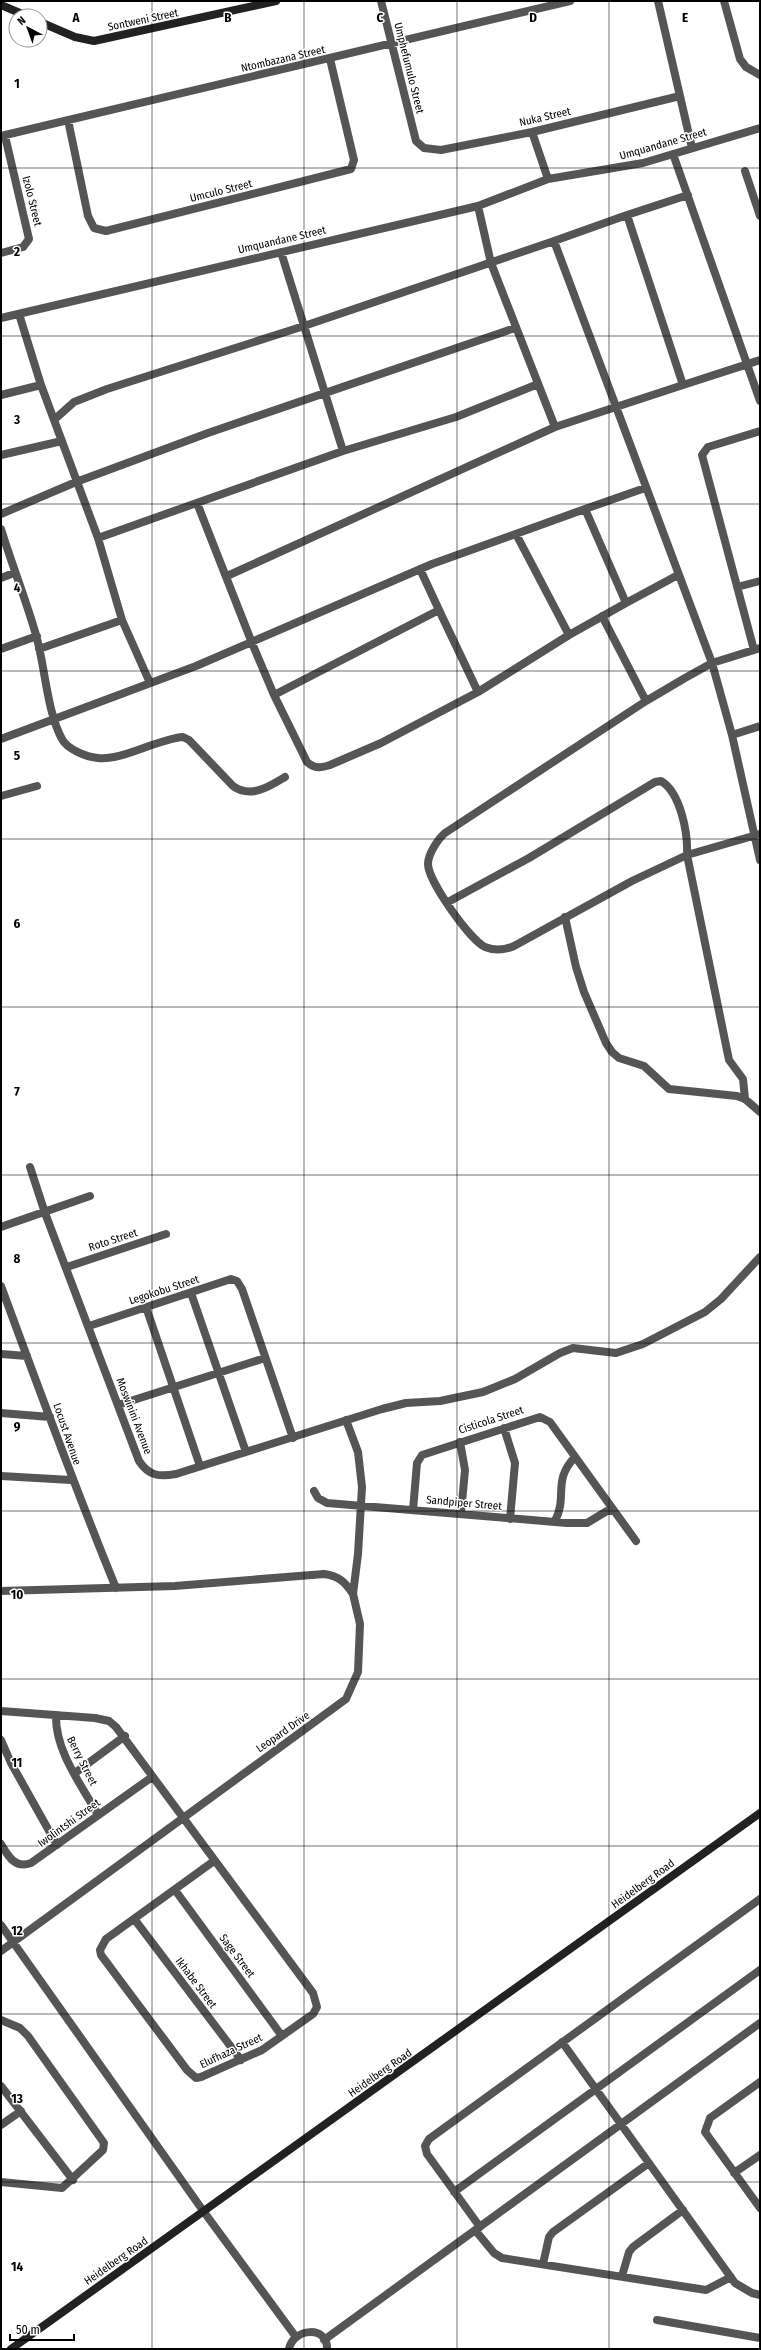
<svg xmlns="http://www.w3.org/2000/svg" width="761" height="2350" font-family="'Fira Sans Condensed',sans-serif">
<rect width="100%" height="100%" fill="#fff"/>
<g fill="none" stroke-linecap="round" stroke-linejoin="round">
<!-- street -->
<path stroke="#555" stroke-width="8" d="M381,1L416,141L424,148L441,150L532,132L680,96
M658,1L692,148
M724,1L740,59L746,67L760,75
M68,120L88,216L94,228L106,231L351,169L354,160L330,59
M1,136L570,1
M673,154L760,401
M745,171L760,216
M548,179L643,163L760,128
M688,195L627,215L683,385L760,360
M478,206L491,263L555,427
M554,241L627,215
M1,253L23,247L29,239L5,136
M19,314L41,385L98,538L122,620L150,683
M1,318L478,206L548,179L532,132
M1,395L41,385
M55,419L74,402L107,389L304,326L554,241L712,663L732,735L760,860
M343,451L456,417L538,384
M1,455L62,441
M645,488L585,509L626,603L678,575
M197,503L252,643L274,695L307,762C315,769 321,768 330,765L381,743L478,692
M1,514L76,482L208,433L515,328
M1,529C12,565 26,600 36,635C45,666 47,712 62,739C67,749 86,757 98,758C122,761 157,739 183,737L189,740L233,786C251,799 270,786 285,777
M516,534L569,635
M98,538L343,451L281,252
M420,569L439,610
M227,576L555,427L683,385
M1,578L14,573
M737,587L760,581
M602,616L646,701
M1,649L37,636
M39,649L122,620
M754,650L702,455L708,447L760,431
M274,695L439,610L478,692L569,635L626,603
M732,735L760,726
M1,739L196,666L432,564L585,509
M1,796L37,786
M448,902L529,858L655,782L661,781C681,793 688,834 687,855L760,834
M565,917L576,967L584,992L606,1043L612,1052L619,1058L644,1066L669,1089L737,1096L745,1099L760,1112
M745,1099L743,1079L729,1060L687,855L632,881L514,946C505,950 495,951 485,947C470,940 428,881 428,864C428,854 438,839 445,833L646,701L685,678L712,663L760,648
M30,1167L45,1213L139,1461C149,1476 159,1477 176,1474L382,1409L406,1403L440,1401L483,1392L515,1379L560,1353L573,1348L616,1353L643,1344L705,1312L721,1299L760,1257
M1,1227L90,1196
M67,1267L166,1234
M1,1286C38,1387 75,1488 116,1588
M191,1293L246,1452
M146,1307L200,1466
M89,1326L231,1279L237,1281L242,1289L293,1438
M1,1354L27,1356
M118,1405L265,1358
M1,1413L50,1417
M504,1428L515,1463L510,1519
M460,1442L465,1470L461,1513
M1,1476L71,1480
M314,1491L318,1498L327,1503L567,1523H587L607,1511H613
M413,1510L417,1463L422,1455L540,1417L550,1422L636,1541
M555,1521C568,1496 552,1481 575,1457
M1,1591L175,1586L324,1574C339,1576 345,1582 353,1594
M1,1711L95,1718L109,1721L116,1727L313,1993L317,2007L313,2014L262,2050L201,2077L196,2078L187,2070L101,1955L100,1950L106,1939L214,1861
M56,1715C55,1751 81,1784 98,1815
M1,1740L11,1763L57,1845
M75,1773L125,1736
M1,1844C8,1856 15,1869 31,1863L152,1777
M175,1890L282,2036
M135,1920L241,2060
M1,1925L204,2212L296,2337
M1,1951L346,1699L358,1672L360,1624L353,1594L358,1554L362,1487L358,1452L346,1420
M1,2020L20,2028L28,2036L104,2143L103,2150L62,2188L1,2182
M562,2042L735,2283L752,2293L760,2295
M760,2082L710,2118L705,2132L760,2208
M1,2086L73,2180
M1,2125L21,2111
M734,2173L760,2155
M454,2192L760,1970
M480,2227L427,2154L425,2146L429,2139L760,1899
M475,2230L494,2253L502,2258L706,2290L731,2277
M543,2264L549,2237L553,2232L649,2163
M622,2276L629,2252L633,2247L683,2210
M657,2320L760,2338
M324,2340L760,2023
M289,2349C293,2328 328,2325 327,2349"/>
<!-- secondary -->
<path stroke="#222" stroke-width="8" d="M1,5L27,16
M40,22L75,37L94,41L276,1
M11,2349L760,1813"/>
</g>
<!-- grid -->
<path fill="none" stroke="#000" stroke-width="1" stroke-opacity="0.55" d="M152,1V2349M304,1V2349M457,1V2349M609,1V2349M1,168H760M1,336H760M1,504H760M1,671H760M1,839H760M1,1007H760M1,1175H760M1,1343H760M1,1511H760M1,1679H760M1,1846H760M1,2014H760M1,2182H760"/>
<g text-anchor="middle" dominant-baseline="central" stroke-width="3" stroke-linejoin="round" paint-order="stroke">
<!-- street labels -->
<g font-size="11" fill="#000" stroke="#fff">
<text transform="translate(143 20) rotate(-12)">Sontweni Street</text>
<text transform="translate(283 59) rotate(-13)">Ntombazana Street</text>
<text transform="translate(409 68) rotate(76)">Umphefumulo Street</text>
<text transform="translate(545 117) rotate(-13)">Nuka Street</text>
<text transform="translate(663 144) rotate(-16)">Umquandane Street</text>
<text transform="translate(221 191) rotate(-14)">Umculo Street</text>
<text transform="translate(32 201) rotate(76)">Izolo Street</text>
<text transform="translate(282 240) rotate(-13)">Umquandane Street</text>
<text transform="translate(113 1240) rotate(-18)">Roto Street</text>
<text transform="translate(164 1290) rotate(-18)">Legokobu Street</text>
<text transform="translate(134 1416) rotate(69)">Moswinini Avenue</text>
<text transform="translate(491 1420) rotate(-18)">Cisticola Street</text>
<text transform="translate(67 1434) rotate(71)">Locust Avenue</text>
<text transform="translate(464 1503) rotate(5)">Sandpiper Street</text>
<text transform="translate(283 1732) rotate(-35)">Leopard Drive</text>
<text transform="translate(82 1761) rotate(63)">Berry Street</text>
<text transform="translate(69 1823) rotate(-36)">Iwolintshi Street</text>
<text transform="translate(643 1884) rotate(-36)">Heidelberg Road</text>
<text transform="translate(237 1956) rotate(53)">Sage Street</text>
<text transform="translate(196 1983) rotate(53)">Ikhabe Street</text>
<text transform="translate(231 2051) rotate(-25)">Elufhaza Street</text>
<text transform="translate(380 2073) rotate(-35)">Heidelberg Road</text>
<text transform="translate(116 2261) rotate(-35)">Heidelberg Road</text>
</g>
</g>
<g font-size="13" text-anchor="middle" font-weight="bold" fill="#000" stroke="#fff" stroke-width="3" stroke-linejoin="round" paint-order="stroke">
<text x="76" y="22">A</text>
<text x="228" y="22">B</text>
<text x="380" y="22">C</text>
<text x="533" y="22">D</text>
<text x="685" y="22">E</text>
<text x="17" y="88">1</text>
<text x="17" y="256">2</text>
<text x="17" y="424">3</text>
<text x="17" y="592">4</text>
<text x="17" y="760">5</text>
<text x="17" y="928">6</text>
<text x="17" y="1096">7</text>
<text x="17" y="1263">8</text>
<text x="17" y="1431">9</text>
<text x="17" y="1599">10</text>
<text x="17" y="1767">11</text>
<text x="17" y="1935">12</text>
<text x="17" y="2103">13</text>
<text x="17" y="2271">14</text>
</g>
<!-- border -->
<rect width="761" height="2350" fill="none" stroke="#000000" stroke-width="4"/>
<!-- north arrow -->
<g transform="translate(28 28) rotate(319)"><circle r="19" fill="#ffffff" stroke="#999999"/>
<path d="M0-3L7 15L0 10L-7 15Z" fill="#000000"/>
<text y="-6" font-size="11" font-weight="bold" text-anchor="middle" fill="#000000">N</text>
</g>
<!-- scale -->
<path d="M10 2334v6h64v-6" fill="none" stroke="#000000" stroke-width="2"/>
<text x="16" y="2334" font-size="12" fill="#000000" stroke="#ffffff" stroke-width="3" paint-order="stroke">50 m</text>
</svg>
